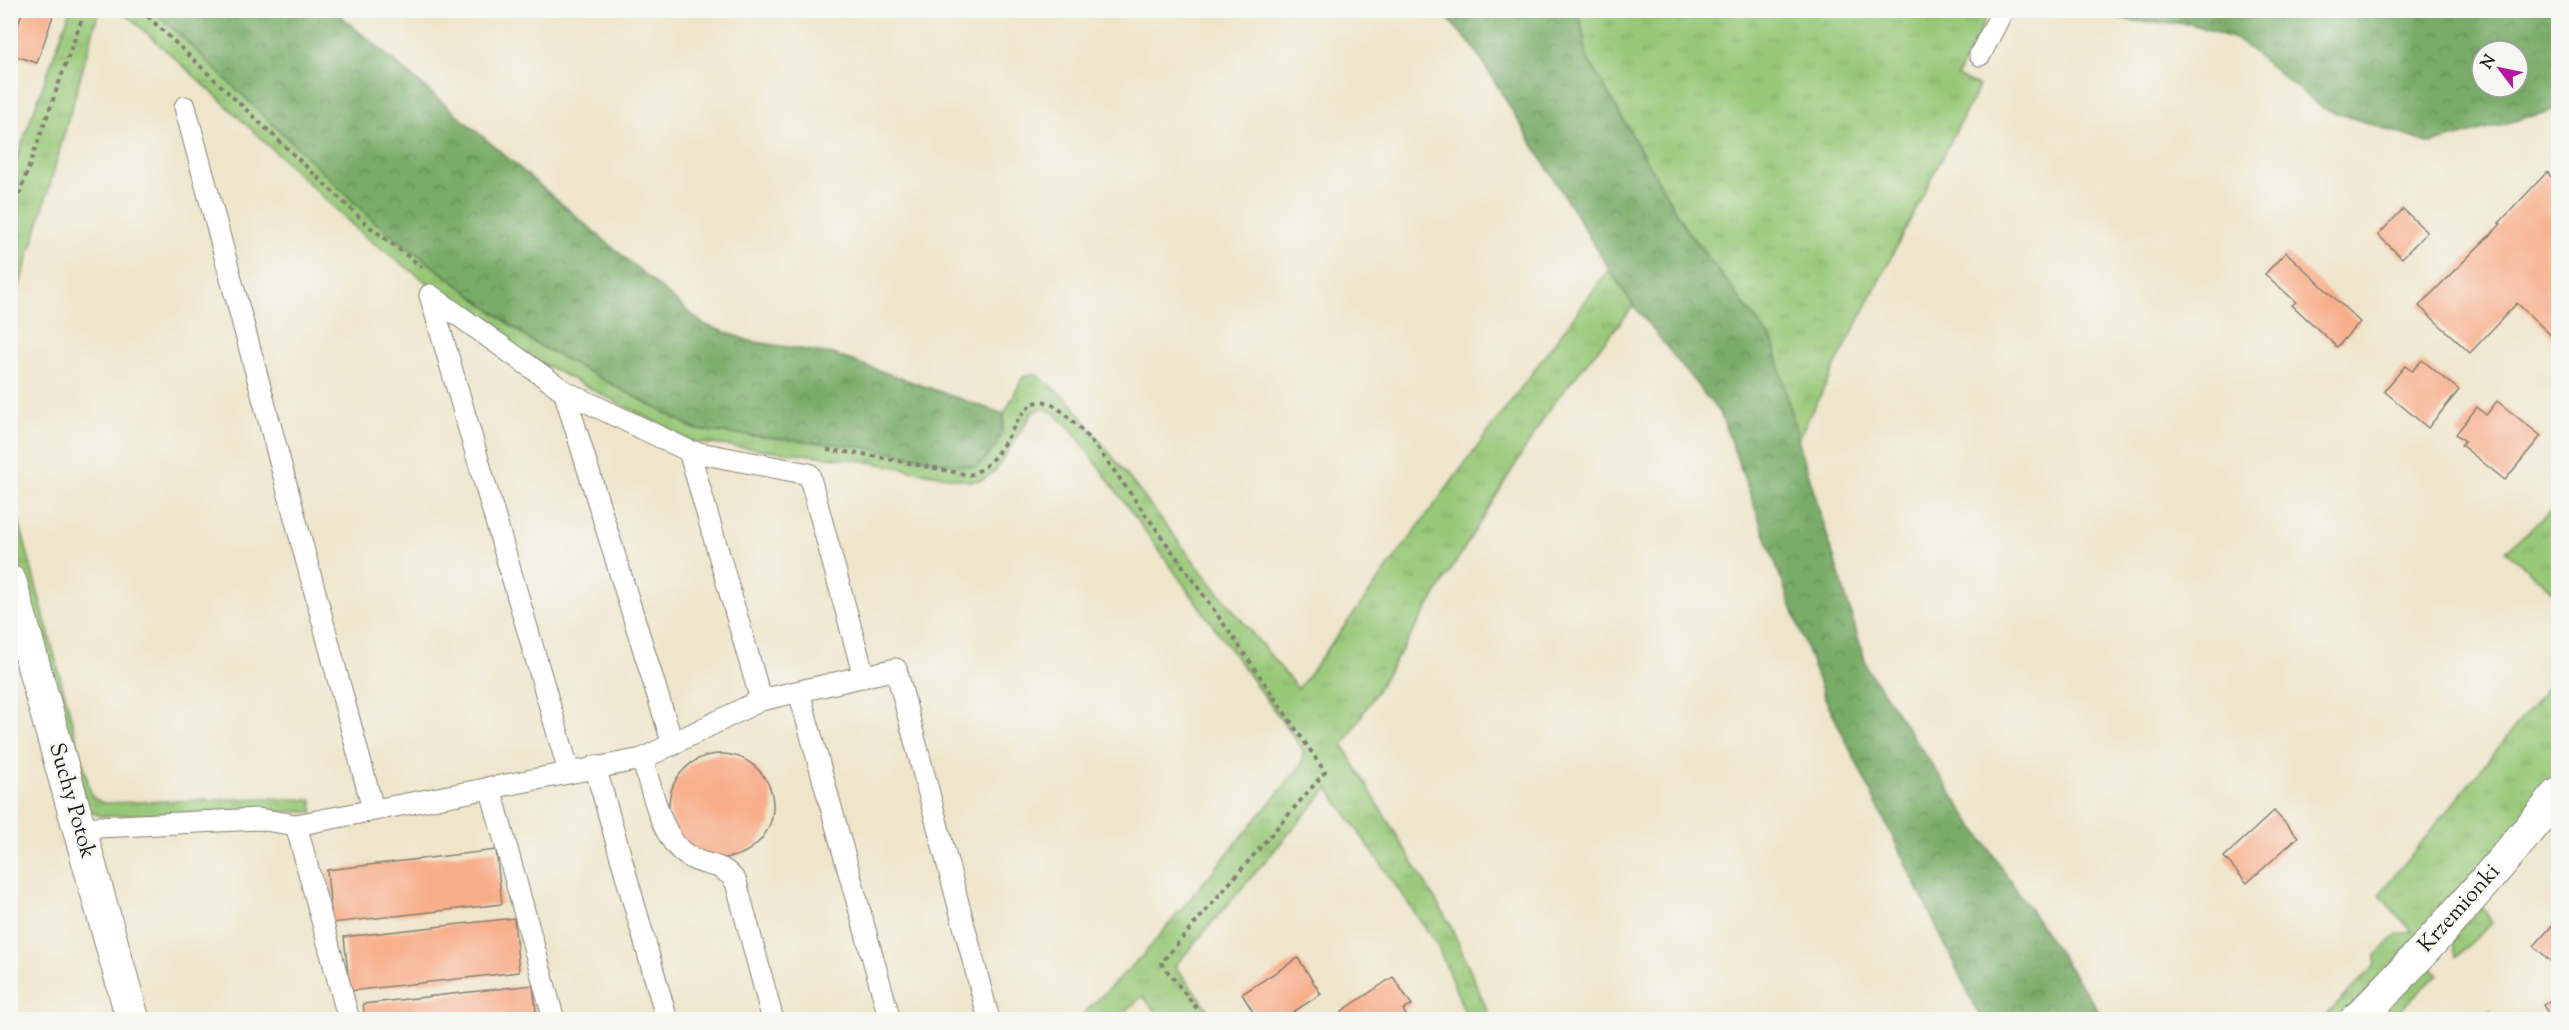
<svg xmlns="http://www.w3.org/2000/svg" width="2569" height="1030" font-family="'Sorts Mill Goudy',serif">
<defs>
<pattern id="grass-tufts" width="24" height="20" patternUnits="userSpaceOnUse" patternTransform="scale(1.5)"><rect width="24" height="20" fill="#97c877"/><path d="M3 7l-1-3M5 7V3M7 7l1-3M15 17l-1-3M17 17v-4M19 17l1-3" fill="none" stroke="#82ab66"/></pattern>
<pattern id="forest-crowns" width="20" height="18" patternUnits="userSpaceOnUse" patternTransform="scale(1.5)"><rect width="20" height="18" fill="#79ac68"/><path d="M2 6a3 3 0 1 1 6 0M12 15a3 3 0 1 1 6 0" fill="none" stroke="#628b55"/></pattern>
</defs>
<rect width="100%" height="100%" fill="#f6f6f2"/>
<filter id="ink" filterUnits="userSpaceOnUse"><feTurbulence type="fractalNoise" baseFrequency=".0167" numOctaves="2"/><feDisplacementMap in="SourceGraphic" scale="12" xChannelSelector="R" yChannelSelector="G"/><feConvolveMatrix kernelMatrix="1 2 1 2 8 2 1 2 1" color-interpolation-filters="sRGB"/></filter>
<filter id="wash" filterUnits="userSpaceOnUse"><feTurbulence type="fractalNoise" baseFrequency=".008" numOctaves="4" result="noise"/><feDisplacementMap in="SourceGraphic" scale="24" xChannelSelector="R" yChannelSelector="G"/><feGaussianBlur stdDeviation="1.35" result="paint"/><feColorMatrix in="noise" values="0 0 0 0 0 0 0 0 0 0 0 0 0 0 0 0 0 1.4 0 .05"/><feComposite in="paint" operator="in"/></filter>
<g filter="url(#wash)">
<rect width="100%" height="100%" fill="#eee5ca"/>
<!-- grass -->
<path fill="url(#grass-tufts)" stroke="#5a724a" stroke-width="1.5" d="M70,11H99L45,202L11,314V257L16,240L11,237V174Z
M117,11H155L375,222L533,342L697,430L862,447L975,468L1003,435L1004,414L1023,377L1036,374L1070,402L1203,573L1298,689L1609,269L1634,306L1552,405L1343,746L1451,926L1491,1019H1468L1437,945L1328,788L1175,966L1216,1019H1161L1143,996L1116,1019H1078L1144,954L1302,764L1303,750L1072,430L1054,413L1043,408L1033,412L995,471L982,480L969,481L864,461L693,442L526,355L364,236L214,94L131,19Z
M1579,11H1990L1957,76L1979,86L1798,439L1773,342L1686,229L1587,57Z
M10,487L92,797L103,803L269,798L312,800L313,812L269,811L101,816L88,811L55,714L11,539Z
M2558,505V596L2506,551Z
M2558,674V776L2457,897L2339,1019L2322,1020L2375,965V955L2398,934L2413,932L2379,895Z
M2483,908L2492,923L2456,957C2444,934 2466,924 2483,908Z
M2424,968H2432L2438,974L2391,1019L2371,1020Z"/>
<!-- forest -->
<path fill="url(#forest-crowns)" stroke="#4a6442" stroke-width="1.5" fill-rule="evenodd" d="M155,11H335L703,324L750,341L832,354L1004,414C1002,439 995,452 975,468L862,447L697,430L533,342L375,222Z
M1441,11H1579L1587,57L1686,229L1773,342L1798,439L1868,670L2104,1019H1981L1824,696L1721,415L1634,306L1609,269L1474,48Z
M2094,11H2558V109L2431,144L2322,108L2238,40L2191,24L2132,21ZM2482,51H2518V87H2482Z"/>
<g id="blocks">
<!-- building -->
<path fill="#f8ae8a" d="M23,10H55L37,63L10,54V47Z
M2547,172L2558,184V342L2517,303L2470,353L2419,306L2501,224L2499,223Z
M2403,209L2427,232L2402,258L2378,235Z
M2286,252L2360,322L2337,347L2292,305L2296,302L2265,274Z
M2422,360L2459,390L2428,428L2384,391L2405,366L2412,371Z
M2497,401L2541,436L2505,480L2461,445L2465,441L2456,434L2477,407L2486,415Z
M669 806a52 52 0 1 1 104 0a52 52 0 1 1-104 0Z
M2274,811L2298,837L2247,883L2224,857Z
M496,850L502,904L332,923L327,870Z
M514,918L519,972L350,991L344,937Z
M2558,919V968L2534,946Z
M1298,958L1321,994L1281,1020H1258L1242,994Z
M1393,977L1412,1005L1403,1010L1409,1020H1348L1342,1011Z
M533,985L537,1020H365L363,1004Z
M2549,1001L2558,1016V1020H2552L2543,1005Z
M2490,1010L2495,1020H2474Z"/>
</g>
</g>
<g filter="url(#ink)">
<use href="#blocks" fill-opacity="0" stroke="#858073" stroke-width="1.5"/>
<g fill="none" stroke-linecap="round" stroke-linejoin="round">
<!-- service casing -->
<g stroke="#858073" stroke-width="23">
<path id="service" d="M1980,55L2003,10
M185,107L373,809
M430,295L564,391L689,451L809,474L864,677
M430,295L569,772
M564,391L673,745
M689,451L761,700
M799,692L890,1020
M642,759C652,788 661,840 688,856C709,869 720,860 736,882L773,1020
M595,766L667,1020
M490,787L554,1020
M296,825L349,1020
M79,828L258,819L296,825L642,759L761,700L896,669L989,1020"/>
</g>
<!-- minor casing -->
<g stroke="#858073" stroke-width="35">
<path id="minor" d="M10,582L133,1020
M2357,1020C2428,949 2494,872 2558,795"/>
</g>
<!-- path -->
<path stroke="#858073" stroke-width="4" stroke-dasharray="4.5 4.5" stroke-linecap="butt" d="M141,10L370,227L422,267
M10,220L85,10
M827,450L863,454L969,475C1005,464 1015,407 1038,402C1049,399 1062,411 1069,418C1098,444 1127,490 1151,522C1211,604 1268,688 1325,772L1161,963L1206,1020"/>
<!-- service -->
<use href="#service" stroke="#fff" stroke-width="21"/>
<!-- minor -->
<use href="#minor" stroke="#fff" stroke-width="33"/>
</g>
</g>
<g text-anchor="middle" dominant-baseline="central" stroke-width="4.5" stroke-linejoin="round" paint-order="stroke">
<!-- street labels -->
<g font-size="22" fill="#1c1c1c" stroke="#f6f6f2">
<text transform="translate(71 801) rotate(74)">Suchy Potok</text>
<text transform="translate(2460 909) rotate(-48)">Krzemionki</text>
</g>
</g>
<!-- margin -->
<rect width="2569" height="1030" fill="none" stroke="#f6f6f2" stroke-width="36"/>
<!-- north arrow -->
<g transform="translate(2500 69) rotate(302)"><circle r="28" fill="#f6f6f2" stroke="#9f9f9c" stroke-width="1.5"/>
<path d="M0-4.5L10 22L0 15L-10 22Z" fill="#b5179e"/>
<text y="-9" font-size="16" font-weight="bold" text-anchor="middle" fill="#1c1c1c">N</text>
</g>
</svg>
